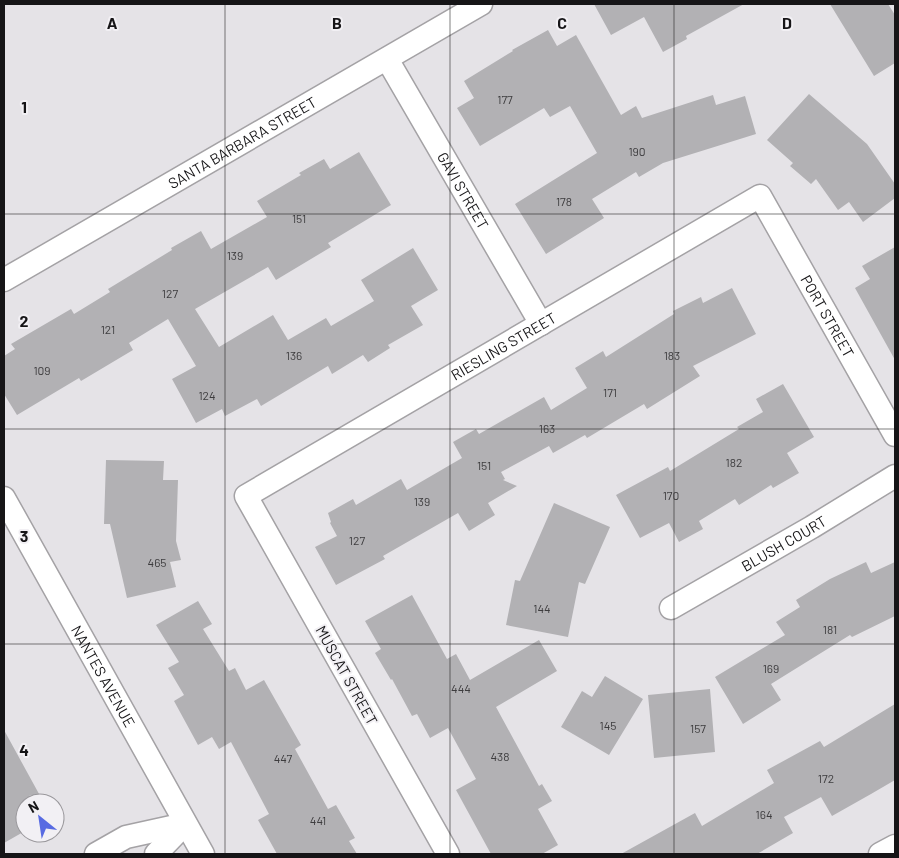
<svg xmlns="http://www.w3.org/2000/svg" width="899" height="858" font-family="Barlow,sans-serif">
<rect width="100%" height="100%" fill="#e5e3e7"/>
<!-- building -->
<path fill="#b2b1b4" d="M594,4H744L686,36L687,39L663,52L644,17L611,35Z
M830,4H888L895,15V63L874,76Z
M548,30L557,46L576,35L621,115L636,106L642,118L713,95L716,105L745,96L756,134L663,163L639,177L636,172L592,199L604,218L546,254L515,204L597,153L570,106L550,117L544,108L480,146L457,108L474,98L464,81L513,51L512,50Z
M809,94L867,144L895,184V198L863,222L849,202L838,210L816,179L811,184L790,166L793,163L767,140Z
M359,152L391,205L328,243L331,247L276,280L268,267L195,309L219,347L273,315L288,340L326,318L331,326L374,301L361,280L413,248L438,290L411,306L423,325L388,345L390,348L368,362L363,355L332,374L328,366L261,406L257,399L225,416L222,409L196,423L172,379L196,366L168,319L129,343L133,350L81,381L79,378L17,415L4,394V356L15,349L11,344L71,309L74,314L110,292L108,289L172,250L171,248L201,231L211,249L267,217L257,201L301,175L299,173L324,159L330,169Z
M895,247V360L855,288L870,279L862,266Z
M732,288L756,334L693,366L700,376L647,409L644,404L587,438L585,435L553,453L549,446L501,472L505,479L503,480L517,486L488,503L495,515L469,531L458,513L383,556L385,559L336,585L315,547L337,536L330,523L331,522L328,513L353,499L356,505L401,479L407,490L462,458L453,442L476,429L479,434L544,397L551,410L587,388L575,368L603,351L606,357L674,314L673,311L701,297L703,303Z
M783,384L814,437L787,453L799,473L773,488L771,485L739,505L735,499L699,521L703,529L679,542L669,523L640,538L616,495L668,467L670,471L739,429L737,427L763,412L756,399Z
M106,460L164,461L163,480H178L176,541L181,560L170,562L176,587L127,598L110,524H104Z
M554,503L610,527L585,584L579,582L568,637L506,625L515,580L520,581Z
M866,562L871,573L895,562V616L852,637L850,635L771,684L781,700L743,724L715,677L785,635L776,622L800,607L796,600L830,579Z
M412,595L447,659L456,654L470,680L539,640L557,671L496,707L539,786L542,784L552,801L538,809L558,845L542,854H491L456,790L476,779L448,728L430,738L417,714L412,716L392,679L391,680L375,653L381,649L365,621Z
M198,601L212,624L203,629L229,671L235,668L246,690L264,680L301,745L295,749L328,809L336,805L355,838L349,841L357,854H277L258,820L269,814L231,742L219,749L212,737L198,745L174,701L184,695L168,668L179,662L156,625Z
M605,676L643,699L609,755L561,727L582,691L592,697Z
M710,689L715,752L654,758L648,695Z
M895,704V780L871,794L832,816L821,797L784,817L793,833L757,854H621L695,813L702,826L774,783L767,770L820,741L824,747Z
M4,730L44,803H25V831L4,843Z"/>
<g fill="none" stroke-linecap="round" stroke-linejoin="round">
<!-- minor casing -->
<g stroke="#a4a2a5" stroke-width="25">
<g id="minor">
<path id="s1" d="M387,59L541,324"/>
<path id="s2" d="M4,280L481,4"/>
<path id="s3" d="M4,498L203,854"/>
<path id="s4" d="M671,608L812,527L895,476"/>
<path d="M96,854L126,837L185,824"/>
<path d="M156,854L185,824"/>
<path id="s5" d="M448,854L246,496L760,196L895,435"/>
<path d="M880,854L895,846"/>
</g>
</g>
<!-- minor -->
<use href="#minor" stroke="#fff" stroke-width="22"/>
</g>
<!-- grid -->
<path fill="none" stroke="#161517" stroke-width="1" stroke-opacity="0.55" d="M225,4V854M450,4V854M674,4V854M4,214H895M4,429H895M4,644H895"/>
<g text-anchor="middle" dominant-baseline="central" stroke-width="4" stroke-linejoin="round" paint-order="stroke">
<!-- number labels -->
<g font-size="12" fill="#3d3c3e">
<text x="505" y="99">177</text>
<text x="637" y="151">190</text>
<text x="564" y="201">178</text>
<text x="299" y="218">151</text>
<text x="235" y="255">139</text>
<text x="170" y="293">127</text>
<text x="108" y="329">121</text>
<text x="294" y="355">136</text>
<text x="672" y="355">183</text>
<text x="42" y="370">109</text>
<text x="610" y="392">171</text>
<text x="207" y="395">124</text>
<text x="547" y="428">163</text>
<text x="734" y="462">182</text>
<text x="484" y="465">151</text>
<text x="671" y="495">170</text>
<text x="422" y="501">139</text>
<text x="357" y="540">127</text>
<text x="157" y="562">465</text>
<text x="542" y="608">144</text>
<text x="830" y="629">181</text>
<text x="771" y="668">169</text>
<text x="461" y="688">444</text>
<text x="608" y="725">145</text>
<text x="698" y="728">157</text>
<text x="500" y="756">438</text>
<text x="283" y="758">447</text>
<text x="826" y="778">172</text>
<text x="764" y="814">164</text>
<text x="318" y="820">441</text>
</g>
<!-- street labels -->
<g font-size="15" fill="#161517" stroke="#f2f0f4">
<text stroke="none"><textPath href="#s2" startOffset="275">SANTA BARBARA STREET</textPath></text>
<text stroke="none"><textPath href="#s1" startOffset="152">GAVI STREET</textPath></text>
<text stroke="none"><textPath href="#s5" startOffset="1144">PORT STREET</textPath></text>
<text stroke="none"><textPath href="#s5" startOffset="709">RIESLING STREET</textPath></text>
<text stroke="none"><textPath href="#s4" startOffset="130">BLUSH COURT</textPath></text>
<text transform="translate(347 675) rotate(61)">MUSCAT STREET</text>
<text stroke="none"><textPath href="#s3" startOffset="204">NANTES AVENUE</textPath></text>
</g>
</g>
<g font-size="16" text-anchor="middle" font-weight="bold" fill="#161517" stroke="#f2f0f4" stroke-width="4" stroke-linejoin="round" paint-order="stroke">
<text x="112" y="29">A</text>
<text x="337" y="29">B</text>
<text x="562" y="29">C</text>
<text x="787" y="29">D</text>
<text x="24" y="113">1</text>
<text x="24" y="327">2</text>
<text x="24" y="542">3</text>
<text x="24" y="756">4</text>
</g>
<!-- border -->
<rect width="899" height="858" fill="none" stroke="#161517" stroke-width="10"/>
<!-- north arrow -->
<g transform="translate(40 818) rotate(330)"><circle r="24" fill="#f2f0f4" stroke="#9a989c"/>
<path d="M0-4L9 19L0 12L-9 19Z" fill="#586be2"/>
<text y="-8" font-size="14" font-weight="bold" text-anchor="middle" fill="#161517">N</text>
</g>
</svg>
